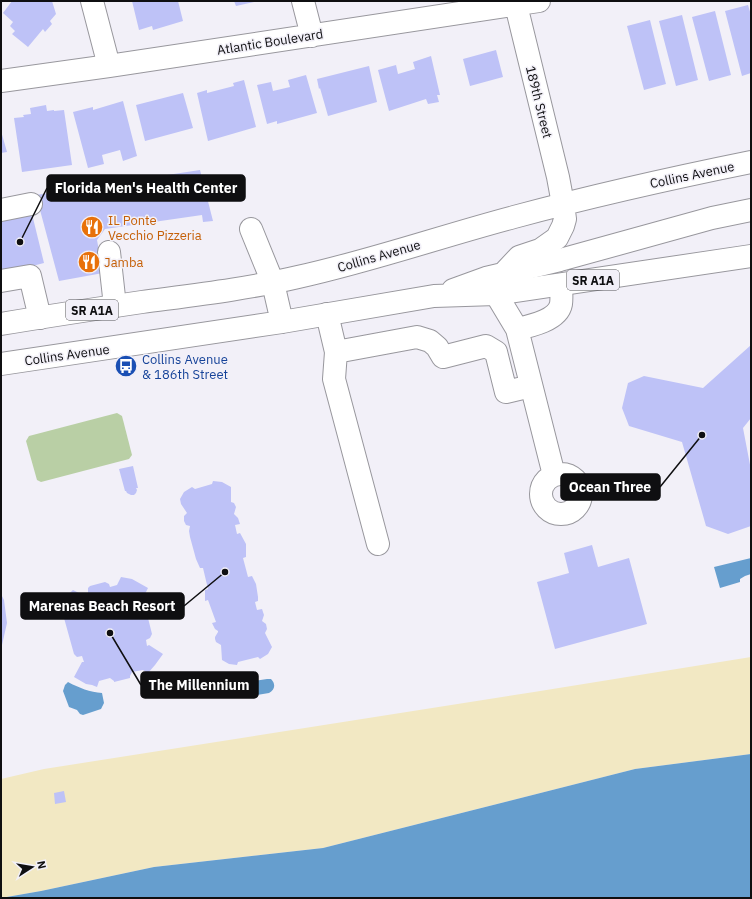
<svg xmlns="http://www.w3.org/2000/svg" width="752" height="899" font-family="'IBM Plex Sans',sans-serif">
<rect width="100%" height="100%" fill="#f2f0f8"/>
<!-- green -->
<path fill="#b9cfa5" d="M117,413L122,416L132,455L129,459L41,482L37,480L26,441L29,436Z"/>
<!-- sand -->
<path fill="#f2e8c3" d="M751,657V754L635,769L323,848L154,867L41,891L1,898V779L44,769L534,692Z"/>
<!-- water -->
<path fill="#669ece" d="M751,558V574L745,576L740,579V582L720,588L714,567Z
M267,679H271C276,684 275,690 269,693L244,697H240L238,695L236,688L241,683Z
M68,682C79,688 90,692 102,693L104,703L101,709L83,715L80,714L77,710L69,707L63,691L65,685Z
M751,754V898H1L41,891L154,867L323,848L635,769Z"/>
<!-- building -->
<path fill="#bec2f7" d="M12,1H52L56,14L50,21L52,24L45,32L43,29L28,47L12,34L15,31L10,26L13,22L3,13Z
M132,1H178L183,21L153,30L152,26L139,30Z
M234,1H253L254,2L236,6Z
M748,5L751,15V73L742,76L725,11Z
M715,11L731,75L709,81L692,17Z
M682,15L698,80L676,86L659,21Z
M650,20L666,84L644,90L627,26Z
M496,50L503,77L470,86L463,59Z
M431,56L440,95H437L439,102L428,104L426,99L389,111L378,70L396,65L398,74L415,69L413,62Z
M369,66L377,102L328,116L320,88L319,89L317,79Z
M306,75L317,113L277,124V121L267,124L257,85L271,82L273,91L290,87L288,80Z
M244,80L256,127L208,141L197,93L207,90V93L234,86L233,83Z
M183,93L193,128L145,141L136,105Z
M123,101L137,156L123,161L120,150L102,155L104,164L88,168L73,112L93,107V110Z
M46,105L47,111L54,110V111L64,110L72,165L22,172L14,118L24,117L23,115L31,114L30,108Z
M1,131L7,152L1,153Z
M200,170L213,221L203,222L202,215L105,229L97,240L103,273L59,281L36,195Z
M32,214L44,263L1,274V222Z
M751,345V418L743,428L751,470V526L728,534L706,526L682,442L629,426L622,408L628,383L644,376L703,388Z
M133,466L138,488H136L137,490L136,493L134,495H131L127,493L126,491H125L119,469Z
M213,481L222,482L231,487V502L234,503L236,507L234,514L238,518L240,524L235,525L237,534L240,533L246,544V557L243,558L248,577L252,576L256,584L258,597V601L255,602L257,610L262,609L264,615L262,621L266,624L267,629L265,633L272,647L268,654L260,659L258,657L238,662L237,665L229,664L222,660L221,645L216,642L215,639V637L218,632V631L215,629L212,623L216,622L208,600L205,601V590L208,589L203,568H200L196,559L190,537L189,531L190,526L186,525L184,521V516L187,513L181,504L180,499L184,492L192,487L195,489L212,484Z
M592,545L598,567L629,558L647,624L555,649L537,582L569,573L564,553Z
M121,577L132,579L148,588L143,598L152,634L150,638L146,640L147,646L149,645L163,654L155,665L148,673L143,670L132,672L130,676V678L114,682V681L110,678L99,681L97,687L92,685L86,684L74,677L82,662H84L82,656L77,657L74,654L64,618L55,613L61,601L73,590L81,594L88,593V588L90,586L105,582L109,584L110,587L117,585Z
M1,594L4,600L7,623L2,645L1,648Z
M64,791L66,802L55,804L54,793Z"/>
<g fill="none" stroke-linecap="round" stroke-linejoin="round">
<!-- minor casing -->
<g stroke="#98979d" stroke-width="24">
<path id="minor" d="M92,1L109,66
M303,1L312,36
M515,1L558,177L563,204
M1,81L109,66L539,1
M1,210L31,204
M251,229L273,283
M109,252L115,306
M1,281L30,276L40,318
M496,294L517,329L554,475
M327,314L336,352L417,337L430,341L437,347L443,357L486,346L496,352L506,392L531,386
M517,329C531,326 558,320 561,304C562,298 561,290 561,285
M336,352L334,379L378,544
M541 494a20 20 0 1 1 40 0a20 20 0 1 1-40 0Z"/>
</g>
<!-- major casing -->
<g stroke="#98979d" stroke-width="24">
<path id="major" d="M273,283L282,322
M453,290L486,278L503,274L519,257L540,250L557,238L563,226L565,219L563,204
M1,324C48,316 95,309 142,302C194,295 247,289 298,277C371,261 442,236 514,217C592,196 672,178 751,162
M1,364L282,322L434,296L496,294L751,256"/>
</g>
<!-- highway casing -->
<g stroke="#98979d" stroke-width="24">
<path id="highway" d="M503,274L560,260L712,218L751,210"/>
</g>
<!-- minor -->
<use href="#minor" stroke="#fff" stroke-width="22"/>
<!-- major -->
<use href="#major" stroke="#fff" stroke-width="22"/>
<!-- highway -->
<use href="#highway" stroke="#fff" stroke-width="22"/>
</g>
<!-- icons -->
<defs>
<g id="restaurant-disc" transform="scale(1.15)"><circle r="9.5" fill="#e8710a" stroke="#f2f0f8"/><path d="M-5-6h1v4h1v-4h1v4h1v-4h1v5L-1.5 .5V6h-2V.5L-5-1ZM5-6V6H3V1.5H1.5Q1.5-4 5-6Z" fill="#fff"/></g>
<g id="bus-disc" transform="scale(1.15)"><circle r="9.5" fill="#1a4fb4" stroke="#f2f0f8"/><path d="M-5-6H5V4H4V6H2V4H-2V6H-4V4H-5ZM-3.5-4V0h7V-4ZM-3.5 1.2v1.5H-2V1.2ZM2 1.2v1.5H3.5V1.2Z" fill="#fff"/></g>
</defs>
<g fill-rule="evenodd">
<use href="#restaurant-disc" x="92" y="227"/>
<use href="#restaurant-disc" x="89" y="262"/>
<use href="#bus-disc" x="126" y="366"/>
</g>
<g text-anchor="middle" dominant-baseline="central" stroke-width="3" stroke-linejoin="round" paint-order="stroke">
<!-- shield labels -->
<g fill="#f2f0f8" stroke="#535256" stroke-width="1">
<rect x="567" y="270" width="52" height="20" rx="3"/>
<rect x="66" y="300" width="52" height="20" rx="3"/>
</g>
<g font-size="12" font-weight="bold" fill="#0f0f11">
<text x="593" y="280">SR A1A</text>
<text x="92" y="310">SR A1A</text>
</g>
<!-- street labels -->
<g font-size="13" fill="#0f0f11" stroke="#f2f0f8">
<text transform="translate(270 42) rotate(-9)">Atlantic Boulevard</text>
<text transform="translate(539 102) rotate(76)">189th Street</text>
<text transform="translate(692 175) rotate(-12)">Collins Avenue</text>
<text transform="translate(379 256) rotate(-16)">Collins Avenue</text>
<text transform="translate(67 355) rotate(-8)">Collins Avenue</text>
</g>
<!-- food labels -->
<g font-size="13" fill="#c56008" stroke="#f2f0f8" text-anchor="start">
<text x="108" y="220">IL Ponte<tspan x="108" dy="15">Vecchio Pizzeria</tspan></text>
<text x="104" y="262">Jamba</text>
</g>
<!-- transit labels -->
<g font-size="13" fill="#164399" stroke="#f2f0f8" text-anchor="start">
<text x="142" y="359">Collins Avenue<tspan x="142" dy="15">&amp; 186th Street</tspan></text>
</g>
</g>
<!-- callouts -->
<path fill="none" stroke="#0f0f11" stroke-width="1.5" d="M20 242L47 188M702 435L660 487M225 572L184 606M110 633L141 685"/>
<g fill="#0f0f11" stroke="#f2f0f8" stroke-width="1.5">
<circle cx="20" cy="242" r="4"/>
<circle cx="702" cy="435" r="4"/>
<circle cx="225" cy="572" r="4"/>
<circle cx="110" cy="633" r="4"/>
</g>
<g fill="#0f0f11" stroke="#0f0f11" stroke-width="1.5">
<rect x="47" y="175" width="198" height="26" rx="4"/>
<rect x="561" y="474" width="99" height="26" rx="4"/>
<rect x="21" y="593" width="163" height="26" rx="4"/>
<rect x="141" y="672" width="117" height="26" rx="4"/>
</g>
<g font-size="14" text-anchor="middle" font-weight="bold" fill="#fff">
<text x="146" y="193">Florida Men's Health Center</text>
<text x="610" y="492">Ocean Three</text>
<text x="102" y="611">Marenas Beach Resort</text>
<text x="199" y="690">The Millennium</text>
</g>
<!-- border -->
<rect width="752" height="899" fill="none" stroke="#0f0f11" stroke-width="4"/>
<!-- north arrow -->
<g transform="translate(32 867) rotate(78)" stroke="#f2f0f8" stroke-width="3" paint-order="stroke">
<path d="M0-3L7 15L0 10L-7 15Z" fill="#0f0f11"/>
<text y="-6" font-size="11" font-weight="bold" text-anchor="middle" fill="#0f0f11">N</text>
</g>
</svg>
